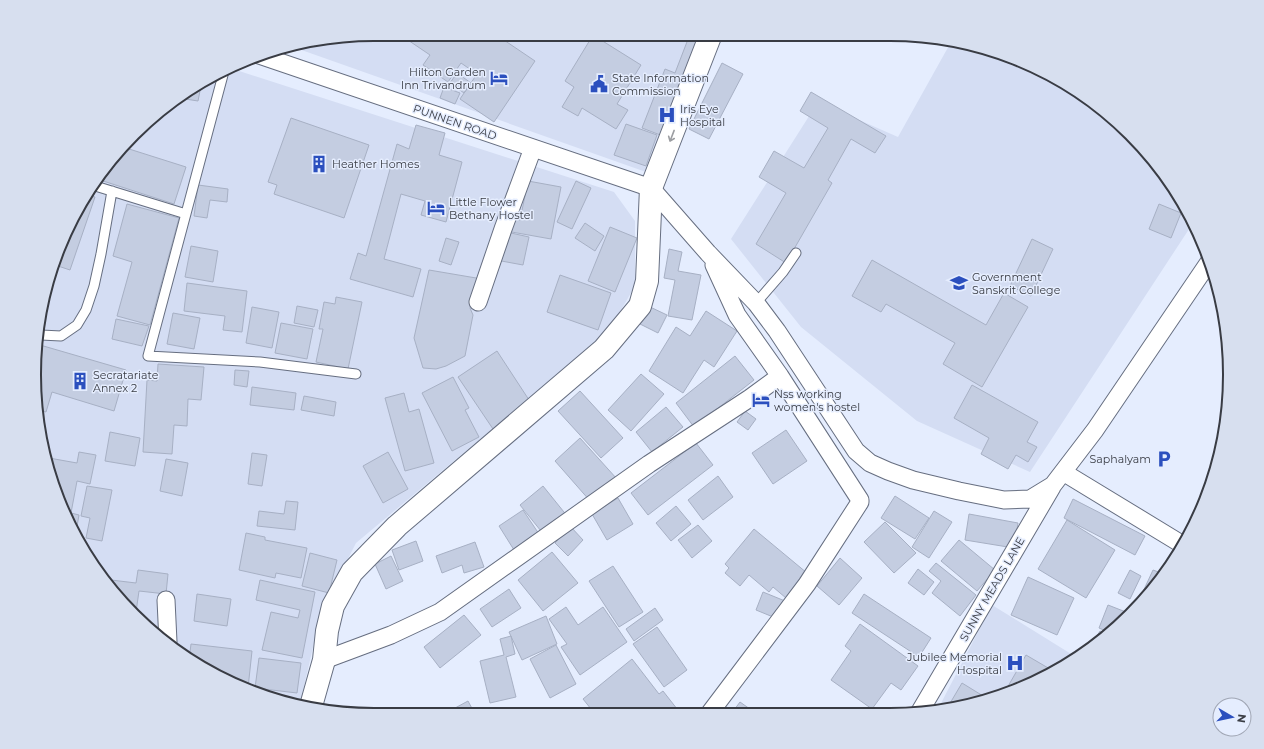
<svg xmlns="http://www.w3.org/2000/svg" width="1264" height="749" font-family="Montserrat,sans-serif">
<rect width="100%" height="100%" fill="#e5edfe"/>
<!-- built -->
<path fill="#d4ddf3" d="M375,34H699L646,172L293,47Z
M951,42L999,52L1078,91L1130,134L1172,185L1193,223L1030,472L917,421L801,327L731,239L818,102L898,137Z
M233,69L614,192L635,221V286L608,332L356,543L321,612L300,704L265,697L186,658L105,582L60,505L35,397L46,286L92,185L167,104Z
M992,605L1076,657L1060,669L999,697L938,709Z"/>
<!-- building -->
<path fill="#c4cde1" stroke="#a7b0c4" d="M399,34H495L535,61L494,122L460,99L477,74L461,63L448,82L423,65L430,55Z
M690,34H709L668,138L642,128L665,69L675,73Z
M593,35L641,65L617,104L628,110L616,129L582,108L578,116L562,107L574,87L565,81Z
M722,63L743,74L709,139L689,129Z
M457,73L471,83L464,93L450,83Z
M201,86L198,101L179,98Z
M444,87L460,93L455,104L440,98Z
M811,92L886,136L875,153L851,139L828,180L832,183L786,263L756,244L786,193L759,177L774,151L804,168L828,128L800,111Z
M291,118L369,145L344,218L274,194L277,185L268,182Z
M626,124L657,135L646,166L614,155Z
M416,125L445,133L439,155L462,162L446,222L421,215L425,201L401,194L384,259L421,269L413,297L350,279L358,253L366,256L397,144L409,149Z
M126,148L186,167L174,204L97,179Z
M528,181L561,187L551,239L506,231L511,218L520,220Z
M576,181L591,188L572,229L557,222Z
M198,185L228,189L227,202L210,200L207,218L194,216Z
M87,195L95,197L70,270L55,265Z
M127,204L179,218L150,325L117,316L132,262L113,256Z
M1159,204L1181,213L1171,238L1149,229Z
M585,223L604,236L595,251L575,238Z
M610,227L637,238L615,292L588,281Z
M502,231L529,237L523,265L496,260Z
M446,238L459,242L451,265L439,261Z
M1032,239L1053,249L1031,296L1010,286Z
M191,246L218,251L213,282L185,277Z
M669,249L682,252L678,271L701,275L692,320L668,316L675,280L664,278Z
M872,260L986,325L1004,293L1028,307L982,387L943,364L955,343L886,304L881,312L852,296Z
M429,270L482,279L470,308L473,315L465,356L446,366L436,369L423,368L414,338Z
M560,275L611,293L598,330L547,312Z
M187,283L247,291L242,332L223,330L225,316L184,311Z
M336,297L362,302L348,369L316,362L323,329H319L324,302L335,304Z
M297,306L318,310L314,327L294,323Z
M648,306L667,315L658,333L640,324Z
M252,307L279,312L272,348L246,343Z
M706,311L737,331L714,367L704,360L683,393L649,371L676,327L690,336Z
M173,313L200,318L194,349L167,344Z
M116,319L149,326L142,346L112,339Z
M281,323L313,329L307,359L275,353Z
M40,345L126,370L114,411L52,392L46,412L38,410L35,397Z
M497,351L531,403L493,429L458,377Z
M735,356L754,380L694,427L676,403Z
M158,364L204,367L201,400L188,399L187,426L174,425L172,454L143,452L147,380L157,381Z
M235,370L249,371L247,387L234,385Z
M641,374L664,394L631,431L608,410Z
M453,377L469,408L465,410L479,437L452,451L422,393Z
M972,385L1038,422L1027,442L1037,447L1028,462L1016,455L1008,469L981,454L989,438L954,418Z
M252,387L296,393L294,410L250,405Z
M580,391L623,438L601,458L558,411Z
M404,393L409,412L419,409L434,463L405,471L385,398Z
M304,396L336,402L334,416L301,410Z
M666,407L683,427L652,452L636,432Z
M745,411L756,419L748,430L737,422Z
M786,430L807,461L773,484L752,453Z
M110,432L140,438L135,466L105,461Z
M580,438L617,479L591,502L555,461Z
M696,443L713,465L648,515L631,493Z
M79,452L96,455L90,484L77,481L71,513L79,515L76,532L60,505L49,458L77,463Z
M388,452L408,489L383,503L363,466Z
M252,453L267,455L262,486L248,484Z
M166,459L188,463L182,496L160,491Z
M718,476L733,497L703,520L688,500Z
M87,486L112,490L102,541L86,538L90,518L81,516Z
M543,486L568,517L545,536L520,505Z
M895,496L929,518L915,539L881,518Z
M618,498L633,524L607,540L592,514Z
M1073,499L1145,536L1135,555L1064,518Z
M286,501L298,502L295,530L257,526L259,511L284,514Z
M676,506L691,524L671,541L656,523Z
M523,510L539,534L514,550L499,526Z
M934,511L952,522L929,558L912,547Z
M969,514L1018,523L1014,548L965,540Z
M1067,520L1115,550L1086,598L1038,569Z
M885,522L916,553L894,573L864,542Z
M698,525L712,541L692,558L678,540Z
M571,527L583,540L568,556L555,543Z
M754,529L807,573L786,598L773,587L769,592L749,575L740,586L725,573L729,568L725,564Z
M246,533L265,537V540L307,548L301,578L276,573L275,578L239,570Z
M959,540L995,570L977,591L941,561Z
M416,541L423,561L399,570L392,550Z
M475,542L484,567L464,573L462,565L442,573L436,556Z
M552,552L578,583L543,611L518,580Z
M310,553L337,560L329,593L302,586Z
M391,556L403,581L386,589L375,564Z
M840,558L862,578L839,605L817,586Z
M936,563L976,595L960,616L932,593L941,581L929,571Z
M613,566L643,612L619,627L589,581Z
M918,569L934,582L924,595L908,583Z
M138,570L168,574L166,594L139,591L136,612L103,579L136,583Z
M1130,570L1141,576L1130,599L1118,593Z
M1153,570L1164,574L1135,609Z
M1028,577L1074,598L1057,635L1011,615Z
M260,580L315,592L302,658L262,650L271,612L298,618L300,610L256,600Z
M509,589L521,608L492,627L480,609Z
M763,592L785,601L778,619L756,610Z
M197,594L231,599L227,626L194,621Z
M864,594L931,638L919,657L852,613Z
M1108,605L1131,614L1108,632L1099,628Z
M566,607L578,625L603,607L627,642L580,675L561,647L567,644L549,619Z
M655,608L663,620L634,641L626,629Z
M464,615L481,635L440,668L424,647Z
M546,616L557,644L522,660L509,632Z
M860,624L918,666L901,690L891,683L872,709L831,680L851,651L845,646Z
M657,627L687,670L664,687L633,644Z
M1100,631L1106,634L1092,644Z
M511,636L515,654L506,657L516,697L490,703L480,661L504,655L500,639Z
M191,644L252,651L248,688L189,660Z
M556,645L576,684L550,698L530,659Z
M1026,655L1055,672L1003,695Z
M259,658L301,663L297,693L255,688Z
M632,659L659,694L663,691L681,714H595L583,699Z
M962,683L988,699L951,706L949,705Z
M468,701L475,714H444Z
M740,702L757,714H731Z
M840,709L860,714H839Z"/>
<g fill="none" stroke-linecap="round" stroke-linejoin="round">
<!-- service casing -->
<g stroke="#666e80" stroke-width="11">
<path id="service" d="M223,75L148,356L260,362L356,374
M92,185L186,214
M756,303L783,272L796,253
M41,335L61,336L77,325L86,310L94,286L101,254L112,191"/>
</g>
<!-- minor casing -->
<g stroke="#666e80" stroke-width="19">
<path id="minor" d="M259,55L651,188L708,253L756,303L777,331L856,451L870,463L888,471L913,480L959,491L1004,500L1030,499L1053,485L1095,430L1209,262
M478,302L503,229L533,148
M1063,472L1183,545
M166,600L168,642
M324,660L391,635L440,612L649,464L750,398L780,376
M919,713L1052,487
M709,714L807,584L860,502V500L780,376L737,315L714,265"/>
</g>
<!-- tertiary casing -->
<g stroke="#666e80" stroke-width="24">
<path id="tertiary" d="M311,706L324,660L327,631L333,606L352,572L397,526L604,349L640,306L647,281L651,188L711,34"/>
</g>
<!-- service -->
<use href="#service" stroke="#fff" stroke-width="9"/>
<!-- minor -->
<use href="#minor" stroke="#fff" stroke-width="17"/>
<!-- tertiary -->
<use href="#tertiary" stroke="#fff" stroke-width="22"/>
</g>
<!-- one-way arrows -->
<defs><path id="oneway-shaft" d="M-6 0H5M1.5-3L5.5 0L1.5 3" fill="none" stroke-width="1.6" stroke-linecap="round" stroke-linejoin="round"/></defs>
<use stroke="#9c9ea2" href="#oneway-shaft" transform="translate(672 136) rotate(111)"/>
<!-- icons -->
<defs>
<g id="hotel-bare" transform="scale(1.38)"><path d="M-6-4.5h1.5V1H6V5H4.5V3h-9V5H-6ZM-4 0a1.8 1.8 0 1 1 3.6 0ZM.5 0V-2.5h3Q6-2.5 6 0Z" fill="#2b4fbe" stroke="#e5edfe" stroke-width="2.5" paint-order="stroke"/></g>
<g id="civic-bare" transform="scale(1.38)"><path d="M-.6-6.5H3V-4.5H.6V-3L4-1V1h2V6H-6V1h2V-1L-.6-3ZM-1.2 2.5V6h2.4V2.5Z" fill="#2b4fbe" stroke="#e5edfe" stroke-width="2.5" paint-order="stroke"/></g>
<g id="hospital-bare" transform="scale(1.38)"><path d="M-5-5h3v3.5h4V-5h3V5h-3V1.5h-4V5h-3Z" fill="#2b4fbe" stroke="#e5edfe" stroke-width="2.5" paint-order="stroke"/></g>
<g id="building-bare" transform="scale(1.38)"><path d="M-4-6H4V6H1V3H-1V6H-4ZM-2.5-4.3h1.7v1.8h-1.7ZM.8-4.3h1.7v1.8H.8ZM-2.5-1h1.7V.8h-1.7ZM.8-1h1.7V.8H.8Z" fill="#2b4fbe" stroke="#e5edfe" stroke-width="2.5" paint-order="stroke"/></g>
<g id="university-bare" transform="scale(1.38)"><path d="M0-5L7-2L0 1L-7-2ZM-4 1L0 2.5L4 1V4Q0 6-4 4Z" fill="#2b4fbe" stroke="#e5edfe" stroke-width="2.5" paint-order="stroke"/></g>
<g id="parking-bare" transform="scale(1.38)"><path d="M-3.5-5.5H1a3.5 3.5 0 0 1 0 7H-1V5.5H-3.5ZM-1-3.4V-.6H.8a1.4 1.4 0 0 0 0-2.8Z" fill="#2b4fbe" stroke="#e5edfe" stroke-width="2.5" paint-order="stroke"/></g>
</defs>
<g fill-rule="evenodd">
<use href="#hotel-bare" x="499" y="78"/>
<use href="#civic-bare" x="599" y="84"/>
<use href="#hospital-bare" x="667" y="115"/>
<use href="#building-bare" x="319" y="164"/>
<use href="#hotel-bare" x="436" y="208"/>
<use href="#university-bare" x="959" y="283"/>
<use href="#building-bare" x="80" y="381"/>
<use href="#hotel-bare" x="761" y="400"/>
<use href="#parking-bare" x="1164" y="459"/>
<use href="#hospital-bare" x="1015" y="663"/>
</g>
<g text-anchor="middle" dominant-baseline="central" stroke-width="3" stroke-linejoin="round" paint-order="stroke">
<!-- poi labels -->
<g font-size="11" fill="#393c44" stroke="#e5edfe" text-anchor="start">
<text x="486" y="72" text-anchor="end">Hilton Garden<tspan x="486" dy="13">Inn Trivandrum</tspan></text>
<text x="612" y="78">State Information<tspan x="612" dy="13">Commission</tspan></text>
<text x="680" y="109">Iris Eye<tspan x="680" dy="13">Hospital</tspan></text>
<text x="332" y="164">Heather Homes</text>
<text x="449" y="202">Little Flower<tspan x="449" dy="13">Bethany Hostel</tspan></text>
<text x="972" y="277">Government<tspan x="972" dy="13">Sanskrit College</tspan></text>
<text x="93" y="375">Secratariate<tspan x="93" dy="13">Annex 2</tspan></text>
<text x="774" y="394">Nss working<tspan x="774" dy="13">women's hostel</tspan></text>
<text x="1151" y="459" text-anchor="end">Saphalyam</text>
<text x="1002" y="657" text-anchor="end">Jubilee Memorial<tspan x="1002" dy="13">Hospital</tspan></text>
</g>
<!-- street labels -->
<g font-size="11" fill="#393c44" stroke="#e5edfe">
<text transform="translate(455 122) rotate(19)">PUNNEN ROAD</text>
<text transform="translate(992 589) rotate(-60)">SUNNY MEADS LANE</text>
</g>
</g>
<!-- crop -->
<path d="M0 0H1264V749H0ZM374 41H890A333 333 0 0 1 1223 374V375A333 333 0 0 1 890 708H374A333 333 0 0 1 41 375V374A333 333 0 0 1 374 41Z" fill="#d7dfef" fill-rule="evenodd"/>
<path fill="none" stroke="#393c44" stroke-width="2" d="M374 41H890A333 333 0 0 1 1223 374V375A333 333 0 0 1 890 708H374A333 333 0 0 1 41 375V374A333 333 0 0 1 374 41Z"/>
<!-- north arrow -->
<g transform="translate(1232 717) rotate(99)"><circle r="19" fill="#e5edfe" stroke="#a0a6b4"/>
<path d="M0-3L7 15L0 10L-7 15Z" fill="#2b4fbe"/>
<text y="-6" font-size="11" font-weight="bold" text-anchor="middle" fill="#393c44">N</text>
</g>
</svg>
